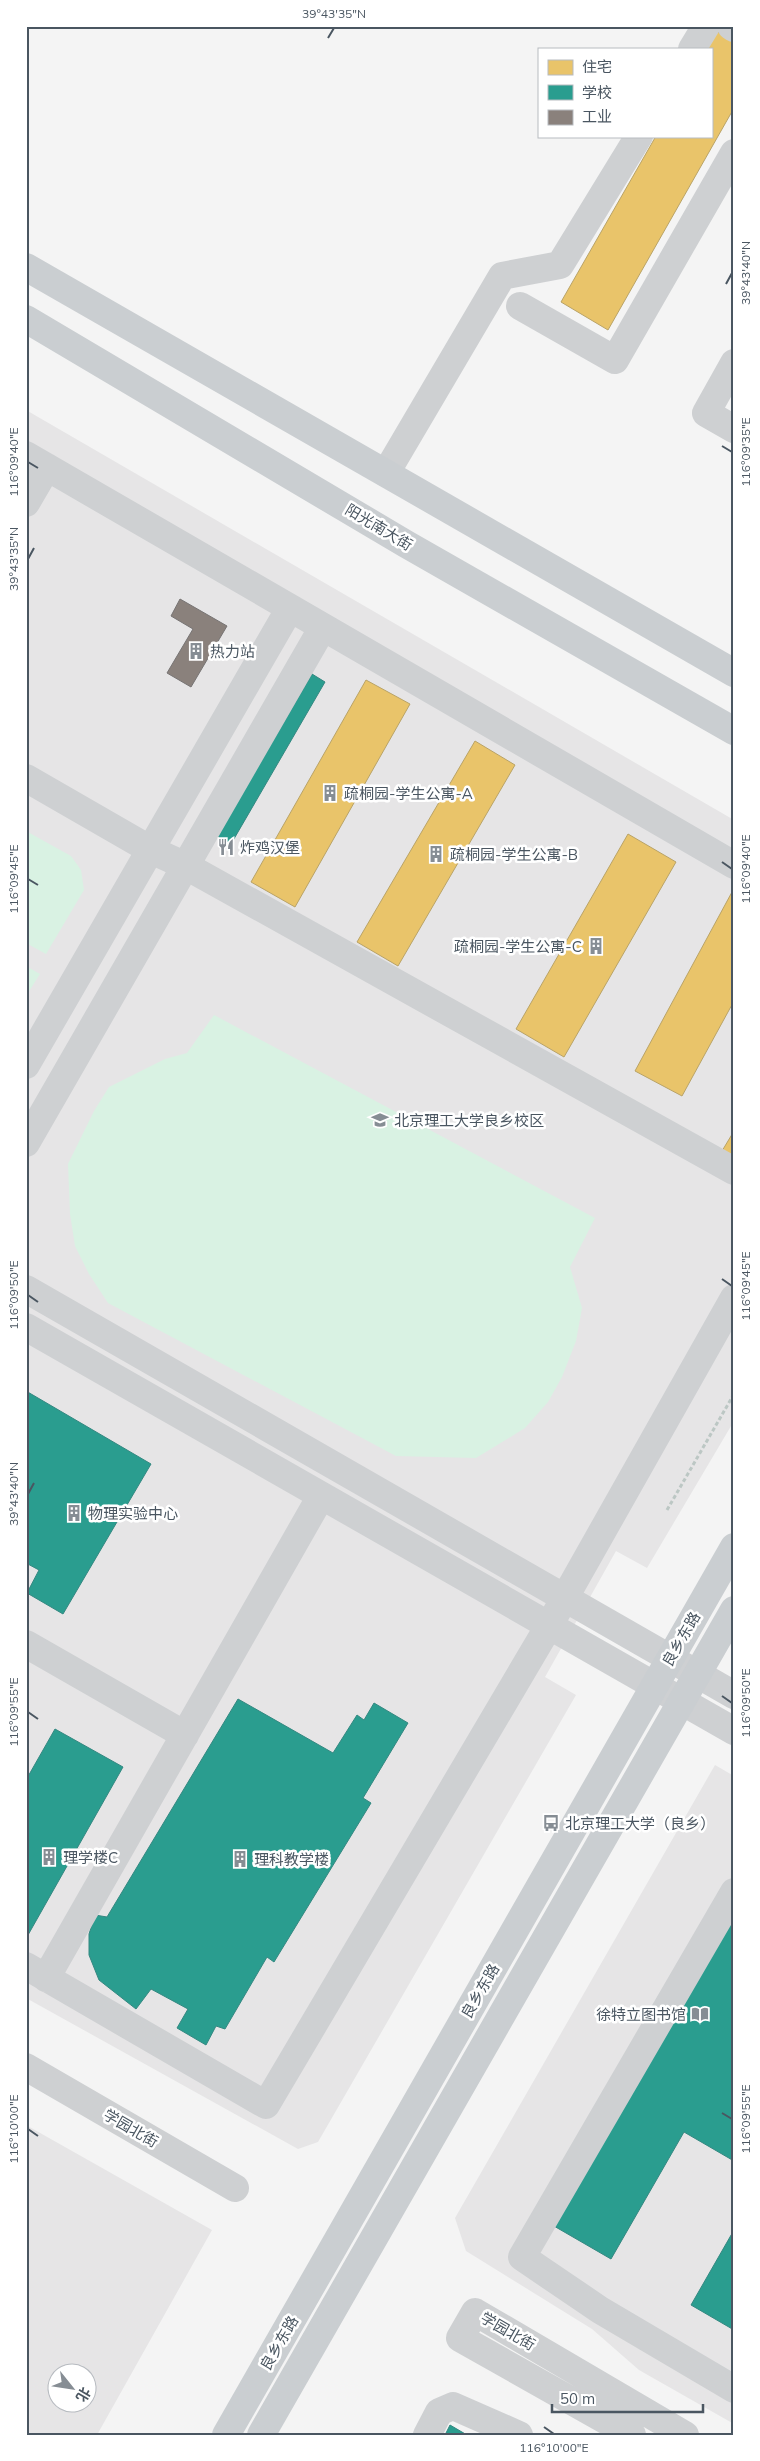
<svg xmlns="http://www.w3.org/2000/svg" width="760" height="2461" font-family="Mulish,'Noto Sans SC',sans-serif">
<rect width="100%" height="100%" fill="#f4f4f4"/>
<!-- education -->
<path fill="#e6e5e6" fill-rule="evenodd" d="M26,410L734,820V1421L647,1568L616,1551L545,1677L576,1695L318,2142L298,2149L26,1998Z
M715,1765L734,1776V2424L639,2370L592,2329L466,2251L455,2218Z
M26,2125L212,2230L97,2435H26ZM58,2374H88V2404H58Z"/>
<!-- green -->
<path fill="#d9f2e3" d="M26,831L71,856L81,870L84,890L46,954L26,943Z
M26,966L40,974L26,996Z
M214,1015L595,1218L570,1267L582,1308L576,1341L562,1377L548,1402L525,1428L476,1458L396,1456L108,1303L89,1274L75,1246L70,1214L68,1164L94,1111L109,1087L165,1059L187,1053Z"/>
<!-- homes -->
<path fill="#e9c46a" stroke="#b9a367" d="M716,31L734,41V108L608,330L561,302L656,136H711V49H706Z
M366,680L410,704L295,907L251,882Z
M475,741L515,765L398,966L357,942Z
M628,834L676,862L564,1057L516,1029Z
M732,892L734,1001L682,1096L635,1071Z
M734,1131V1158L722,1151Z"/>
<!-- schools -->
<path fill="#2a9d8f" stroke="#348881" d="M312,674L325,682L231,844L217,836Z
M26,1391L151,1464L63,1614L27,1593L39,1570L26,1563Z
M238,1699L333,1753L357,1715L364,1720L374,1703L408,1723L363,1798L371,1803L274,1962L267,1957L225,2029L216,2026L206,2045L177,2028L188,2009L151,1989L136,2009L99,1980L89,1955V1934L95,1915L107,1917Z
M55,1729L123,1767L28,1935L26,1934V1780Z
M734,1897V2161L684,2132L611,2259L547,2222Z
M734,2230V2330L691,2305Z
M450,2425L467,2435H445Z"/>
<!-- industry -->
<path fill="#8a817c" stroke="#777474" d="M180,599L227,626L191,687L167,673L193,629L171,616Z"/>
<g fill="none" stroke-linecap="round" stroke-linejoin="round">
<!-- path -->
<path stroke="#bcc7c4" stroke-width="3" stroke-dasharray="4 2.5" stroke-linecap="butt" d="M667,1510L734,1394"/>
<!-- minor -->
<path stroke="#ced0d2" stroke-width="28" d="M731,26L734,28
M692,49L706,26
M520,306L615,360L734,153
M734,363L706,413L734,429
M26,455L734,865
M386,473L502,276L560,265L639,136
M26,503L47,467
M26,778L151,850L186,866L734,1171
M26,1065L290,608
M26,1143L323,627
M26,1289L734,1695
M26,1327C262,1462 499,1595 734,1731
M26,1644L185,1735
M734,1892L522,2257L600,2310L734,2389
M26,1966L266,2105L550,1624L734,1298
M46,1978L321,1496
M26,2067L235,2188
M427,2435L439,2412L453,2406L519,2435
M632,2435L460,2338L475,2312L685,2435"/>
<!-- major -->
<path stroke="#caced1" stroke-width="28" d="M26,267L734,673
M26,319L406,544L734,731
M226,2435L734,1547
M261,2435L734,1610"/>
</g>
<!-- ticks -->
<path fill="none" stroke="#4a5661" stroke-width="2" d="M328,38L334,28M726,284L732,273M722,446L732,452M28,462L38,468M28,559L34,548M722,862L732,869M28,879L38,885M722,1279L732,1286M28,1295L38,1302M28,1494L34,1483M722,1696L732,1703M28,1712L38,1719M722,2113L732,2119M28,2129L38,2136M544,2427L554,2434"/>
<!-- icons -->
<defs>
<g id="building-bare" transform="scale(1.35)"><path d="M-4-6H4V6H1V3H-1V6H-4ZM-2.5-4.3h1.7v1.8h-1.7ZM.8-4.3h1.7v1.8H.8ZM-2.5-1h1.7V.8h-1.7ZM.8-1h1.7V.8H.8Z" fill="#868d94" stroke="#fff" stroke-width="2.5" paint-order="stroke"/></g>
<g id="restaurant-bare" transform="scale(1.35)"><path d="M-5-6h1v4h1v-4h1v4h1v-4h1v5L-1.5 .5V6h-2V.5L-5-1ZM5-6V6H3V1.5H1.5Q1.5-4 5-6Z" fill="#868d94" stroke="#fff" stroke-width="2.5" paint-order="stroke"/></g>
<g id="university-bare" transform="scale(1.35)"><path d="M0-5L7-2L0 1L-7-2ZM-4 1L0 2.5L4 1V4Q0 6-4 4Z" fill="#868d94" stroke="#fff" stroke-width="2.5" paint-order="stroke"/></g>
<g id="bus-bare" transform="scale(1.35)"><path d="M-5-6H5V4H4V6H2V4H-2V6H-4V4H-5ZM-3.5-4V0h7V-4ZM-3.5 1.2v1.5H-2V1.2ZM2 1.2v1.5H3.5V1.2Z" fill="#868d94" stroke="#fff" stroke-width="2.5" paint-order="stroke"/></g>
<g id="library-bare" transform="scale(1.35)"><path d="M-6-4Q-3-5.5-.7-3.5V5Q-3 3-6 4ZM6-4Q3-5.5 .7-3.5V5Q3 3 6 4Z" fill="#868d94" stroke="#fff" stroke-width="2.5" paint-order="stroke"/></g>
</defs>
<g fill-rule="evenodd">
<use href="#building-bare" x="196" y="651"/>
<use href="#building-bare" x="330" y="793"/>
<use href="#restaurant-bare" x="226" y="847"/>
<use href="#building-bare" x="436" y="854"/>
<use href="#building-bare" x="596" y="946"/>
<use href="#university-bare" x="380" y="1120"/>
<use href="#building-bare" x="74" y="1513"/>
<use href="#bus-bare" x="551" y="1823"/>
<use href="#building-bare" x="49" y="1857"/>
<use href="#building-bare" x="240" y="1859"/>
<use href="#library-bare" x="700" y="2014"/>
</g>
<g text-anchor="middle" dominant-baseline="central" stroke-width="5" stroke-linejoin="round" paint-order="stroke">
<!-- street labels -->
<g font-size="15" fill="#4a5661" stroke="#fff">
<text transform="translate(379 527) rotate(31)">阳光南大街</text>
<text transform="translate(681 1639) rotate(-60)">良乡东路</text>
<text transform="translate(480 1991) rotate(-60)">良乡东路</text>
<text transform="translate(131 2128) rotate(30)">学园北街</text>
<text transform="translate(508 2331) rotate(30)">学园北街</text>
<text transform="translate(279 2343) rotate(-60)">良乡东路</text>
</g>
<!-- poi labels -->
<g font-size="15" fill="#4a5661" stroke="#fff" text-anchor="start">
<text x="210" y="651">热力站</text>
<text x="344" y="793">疏桐园-学生公寓-A</text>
<text x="240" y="847">炸鸡汉堡</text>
<text x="450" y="854">疏桐园-学生公寓-B</text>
<text x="582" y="946" text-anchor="end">疏桐园-学生公寓-C</text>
<text x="394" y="1120">北京理工大学良乡校区</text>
<text x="88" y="1513">物理实验中心</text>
<text x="565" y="1823">北京理工大学（良乡）</text>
<text x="63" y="1857">理学楼C</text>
<text x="254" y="1859">理科教学楼</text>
<text x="686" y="2014" text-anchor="end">徐特立图书馆</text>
</g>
</g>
<!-- border -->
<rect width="760" height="2461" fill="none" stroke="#ffffff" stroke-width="55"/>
<!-- legend -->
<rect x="538" y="48" width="175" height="90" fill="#ffffff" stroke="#b7bbc0"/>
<rect x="548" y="60" width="25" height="15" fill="#e9c46a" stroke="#b7bbc0"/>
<text x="582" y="72" font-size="15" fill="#4a5661">住宅</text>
<rect x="548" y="85" width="25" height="15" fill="#2a9d8f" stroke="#b7bbc0"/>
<text x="582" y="98" font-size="15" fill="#4a5661">学校</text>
<rect x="548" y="110" width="25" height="15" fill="#8a817c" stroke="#b7bbc0"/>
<text x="582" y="122" font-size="15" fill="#4a5661">工业</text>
<!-- north arrow -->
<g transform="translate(72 2388) rotate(120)"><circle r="24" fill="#ffffff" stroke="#b7bbc0"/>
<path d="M0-4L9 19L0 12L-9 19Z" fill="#868d94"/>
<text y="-8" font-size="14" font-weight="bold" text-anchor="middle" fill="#4a5661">北</text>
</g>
<!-- scale -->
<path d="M552 2404v8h151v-8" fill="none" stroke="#4a5661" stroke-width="2.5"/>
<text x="560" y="2404" font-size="15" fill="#4a5661" stroke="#ffffff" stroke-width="4" paint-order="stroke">50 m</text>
<rect x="28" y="28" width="704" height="2406" fill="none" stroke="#4a5661" stroke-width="2"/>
<g font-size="12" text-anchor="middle" fill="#4a5661">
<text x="334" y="18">39°43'35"N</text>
<text transform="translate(746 273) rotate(-90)" y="4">39°43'40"N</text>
<text transform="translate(746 452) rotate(-90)" y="4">116°09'35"E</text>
<text transform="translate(14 462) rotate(-90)" y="4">116°09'40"E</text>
<text transform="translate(14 559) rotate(-90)" y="4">39°43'35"N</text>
<text transform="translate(746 869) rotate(-90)" y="4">116°09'40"E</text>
<text transform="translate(14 879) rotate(-90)" y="4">116°09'45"E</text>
<text transform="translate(746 1286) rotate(-90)" y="4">116°09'45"E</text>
<text transform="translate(14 1295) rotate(-90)" y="4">116°09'50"E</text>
<text transform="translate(14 1494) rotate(-90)" y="4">39°43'40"N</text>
<text transform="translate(746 1703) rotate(-90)" y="4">116°09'50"E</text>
<text transform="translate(14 1712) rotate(-90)" y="4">116°09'55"E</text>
<text transform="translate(746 2119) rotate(-90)" y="4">116°09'55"E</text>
<text transform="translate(14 2129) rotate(-90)" y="4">116°10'00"E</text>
<text x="554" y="2452">116°10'00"E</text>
</g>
</svg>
